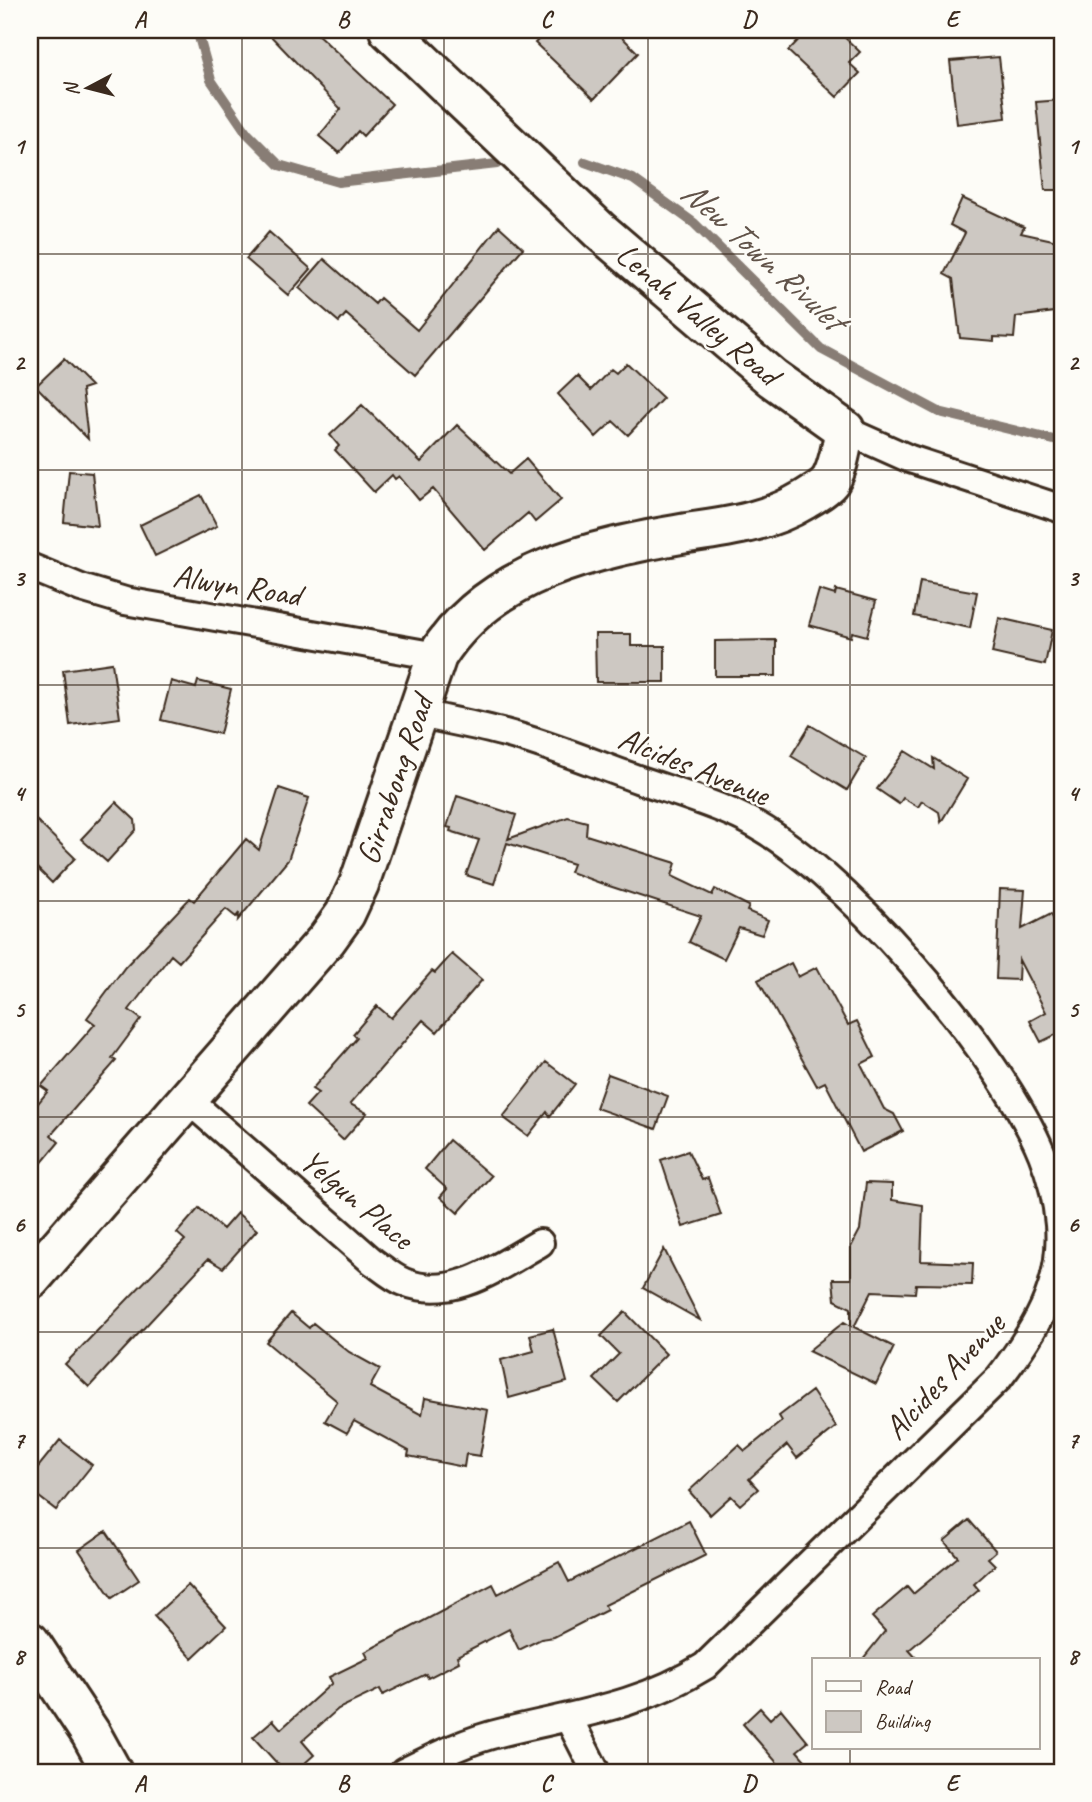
<svg xmlns="http://www.w3.org/2000/svg" width="1092" height="1802" font-family="Caveat,sans-serif">
<rect width="100%" height="100%" fill="#fdfcf7"/>
<filter id="ink" filterUnits="userSpaceOnUse"><feTurbulence type="fractalNoise" baseFrequency=".0143" numOctaves="2"/><feDisplacementMap in="SourceGraphic" scale="14" xChannelSelector="R" yChannelSelector="G"/><feConvolveMatrix kernelMatrix="1 2 1 2 8 2 1 2 1" color-interpolation-filters="sRGB"/></filter>
<g filter="url(#ink)">
<g fill="none" stroke-linecap="round" stroke-linejoin="round">
<!-- stream -->
<path stroke="#887d74" stroke-width="10" d="M197,30L211,80L247,133L279,165L338,182L497,164
M585,162L633,179L694,223L821,349L939,412L1062,442"/>
</g>
<!-- building -->
<path fill="#cdc8c2" stroke="#3b2a1e" stroke-width="2" d="M265,30H313L392,104L363,136L358,131L339,153L319,136L341,109Z
M548,30H615L638,53L594,99L535,43Z
M808,30H837L860,52L849,63L860,73L837,97L788,51Z
M999,57L1006,118L957,124L950,61Z
M1062,100V190H1045L1036,102Z
M962,198L1024,227L1021,233L1062,242V311L1016,317L1014,338L994,337V341L960,338L953,279L944,274L965,233L950,225Z
M499,226L523,248L415,375L346,314L339,322L299,288L324,259L375,304L380,298L417,330Z
M269,232L311,269L288,295L246,259Z
M64,359L91,386L82,389L88,439L36,386Z
M626,363L663,398L628,435L613,421L596,437L558,394L577,376L591,390L611,369L616,373Z
M362,405L421,462L457,425L509,474L526,459L561,500L535,522L528,513L485,550L433,489L419,500L399,476L395,479L392,475L374,492L335,450L339,446L330,435Z
M69,471L92,473L98,526L64,522Z
M201,495L217,526L155,556L140,525Z
M920,582L977,592L970,628L914,616Z
M819,590L835,595L836,590L876,601L867,636L852,632L851,637L809,625Z
M999,618L1052,630L1045,665L992,653Z
M595,634H631V646H665V682H596Z
M776,640V676H715V641Z
M112,663L120,718L70,725L63,670Z
M171,681L196,688L198,681L231,689L220,734L161,720Z
M810,725L866,758L847,790L791,756Z
M905,751L934,769L933,758L967,779L941,822L939,812L922,801L918,807L903,798L899,804L877,789Z
M279,788L309,798L288,860L238,920L239,913L236,917L226,909L179,962L171,955L129,1010L141,1019L112,1058L116,1061L51,1135L59,1142L30,1177V1113L48,1091L41,1086L95,1024L87,1018L125,967L190,898L194,901L246,839L259,850Z
M457,796L516,815L508,839L568,817L587,822L586,835L676,863L672,876L712,895L715,889L749,906L747,911L768,920L762,935L739,928L724,959L689,942L701,916L603,884L570,872L573,864L507,843L494,884L466,875L479,840L450,831L451,828L447,827Z
M116,802L135,820L136,830L107,862L81,839Z
M30,814L75,858L52,883L30,861Z
M1000,889L1025,890L1022,929L1051,914L1062,936V1043L1057,1034L1041,1042L1030,1021L1046,1012L1019,960L1018,980L996,979Z
M452,954L482,980L437,1032L423,1020L350,1104L367,1113L343,1140L306,1106L318,1093L312,1089L357,1038L353,1034L377,1006L391,1018L432,971L435,973Z
M791,963L798,977L817,967L848,1025L857,1021L875,1057L861,1064L884,1109L894,1114L903,1131L861,1152L825,1082L817,1086L758,980Z
M546,1062L575,1084L550,1116L547,1112L528,1136L503,1117Z
M608,1074L668,1096L656,1129L596,1108Z
M449,1140L491,1176L458,1213L440,1197L447,1189L425,1169Z
M688,1151L702,1180L708,1178L721,1215L683,1227L661,1160Z
M866,1183L892,1184V1200L923,1205L921,1261L973,1263L972,1285L916,1284L915,1293L872,1291L854,1327L894,1347L876,1384L808,1351L844,1322L851,1326V1308L835,1300L833,1279H851V1247L860,1230Z
M199,1208L223,1229L237,1213L257,1230L223,1268L208,1259L89,1387L65,1364L185,1240L177,1233Z
M664,1249L700,1320L643,1288Z
M625,1312L666,1354L618,1402L594,1379L619,1354L601,1336Z
M291,1313L309,1328L313,1323L349,1352L380,1369L370,1387L422,1415L425,1398L488,1410L480,1456L466,1454L464,1467L408,1456L409,1451L354,1421L347,1433L325,1421L337,1401L266,1342Z
M553,1329L567,1382L509,1398L501,1360L534,1351L530,1335Z
M812,1391L836,1427L797,1458L787,1445L749,1479L758,1489L740,1505L731,1496L710,1515L689,1491L739,1445L745,1451L782,1421L779,1416Z
M60,1440L92,1465L56,1510L30,1490V1477Z
M969,1520L996,1551L988,1558L995,1565L974,1584L979,1590L909,1650L918,1660H862L885,1631L872,1617L907,1587L913,1594L958,1557L944,1541Z
M689,1521L706,1555L605,1605L607,1610L554,1637L541,1639L519,1650L509,1629L457,1656L459,1662L428,1678L426,1674L383,1695L380,1689L338,1709L302,1741L314,1755L295,1772H285L253,1737L273,1720L281,1729L332,1683L329,1677L368,1658L365,1652L493,1584L498,1594L559,1562L569,1582Z
M106,1531L139,1580L112,1598L79,1550Z
M188,1585L226,1626L192,1658L154,1616Z
M760,1708L770,1719L781,1709L808,1742L797,1751L812,1768L807,1772H785L743,1724Z"/>
<g fill="none" stroke-linecap="round" stroke-linejoin="round">
<!-- street casing -->
<g stroke="#3b2a1e" stroke-width="32">
<path id="street" d="M845,430L910,459L1062,509
M30,567L81,588L125,601L437,656
M186,1098L372,1261C382,1268 393,1278 404,1282C453,1302 499,1266 540,1243
M569,1719L596,1772
M404,1772C436,1756 468,1740 503,1732C576,1714 639,1707 705,1666L999,1378C1034,1332 1064,1286 1059,1225C1057,1201 1051,1176 1042,1154C1001,1053 838,861 739,816C707,801 672,791 640,780C595,764 551,745 505,733C476,725 446,720 417,713"/>
</g>
<!-- secondary casing -->
<g stroke="#3b2a1e" stroke-width="44">
<g id="secondary">
<path id="s1" d="M30,1280L327,939L345,914L359,884L437,656C490,571 594,549 687,533C728,527 768,522 804,500C812,495 825,488 830,481C839,467 841,446 845,430L772,378L599,230L389,30"/>
<path d="M30,1642L91,1734L112,1772"/>
</g>
</g>
<!-- street -->
<use href="#street" stroke="#fdfcf7" stroke-width="26"/>
<!-- secondary -->
<use href="#secondary" stroke="#fdfcf7" stroke-width="38"/>
</g>
</g>
<!-- grid -->
<path fill="none" stroke="#3b2a1e" stroke-width="2" stroke-opacity="0.55" d="M242,30V1772M444,30V1772M648,30V1772M850,30V1660M30,254H1062M30,470H1062M30,685H1062M30,901H1062M30,1117H1062M30,1332H1062M30,1548H1062M850,1748V1772"/>
<g text-anchor="middle" dominant-baseline="central" stroke-width="5" stroke-linejoin="round" paint-order="stroke">
<!-- street labels -->
<g font-size="33" fill="#3b2a1e" stroke="#fdfcf7">
<text transform="translate(698 314) rotate(40)">Lenah Valley Road</text>
<text transform="translate(237 585) rotate(9)">Alwyn Road</text>
<text transform="translate(694 766) rotate(22)">Alcides Avenue</text>
<text stroke="none"><textPath href="#s1" startOffset="626">Girrabong Road</textPath></text>
<text transform="translate(357 1199) rotate(40)">Yelgun Place</text>
<text transform="translate(944 1376) rotate(-47)">Alcides Avenue</text>
</g>
<!-- water labels -->
<g font-size="35" font-style="italic" fill="#615349" stroke="#fdfcf7">
<text transform="translate(763 255) rotate(42)">New Town Rivulet</text>
</g>
</g>
<!-- margin -->
<rect width="1092" height="1802" fill="none" stroke="#fdfcf7" stroke-width="77"/>
<!-- legend -->
<rect x="812" y="1658" width="228" height="91" fill="#fdfcf7" stroke="#afa8a0" stroke-width="2"/>
<rect x="826" y="1681" width="35" height="10" fill="#fdfcf7" stroke="#afa8a0" stroke-width="2"/>
<text x="875" y="1694" font-size="21" fill="#3b2a1e">Road</text>
<rect x="826" y="1711" width="35" height="21" fill="#cdc8c2" stroke="#afa8a0" stroke-width="2"/>
<text x="875" y="1728" font-size="21" fill="#3b2a1e">Building</text>
<!-- north arrow -->
<g transform="translate(88 88) rotate(263)" stroke="#fdfcf7" stroke-width="5" paint-order="stroke">
<path d="M0-5L12 26L0 18L-12 26Z" fill="#3b2a1e"/>
<text y="-10" font-size="19" font-weight="bold" text-anchor="middle" fill="#3b2a1e">N</text>
</g>
<rect x="38" y="38" width="1016" height="1726" fill="none" stroke="#3b2a1e" stroke-width="2.5"/>
<g font-size="23" text-anchor="middle" font-weight="bold" fill="#3b2a1e">
<text x="140" y="27">A</text>
<text x="343" y="27">B</text>
<text x="546" y="27">C</text>
<text x="749" y="27">D</text>
<text x="952" y="27">E</text>
<text x="19" y="154">1</text>
<text x="1073" y="154">1</text>
<text x="19" y="370">2</text>
<text x="1073" y="370">2</text>
<text x="19" y="586">3</text>
<text x="1073" y="586">3</text>
<text x="19" y="801">4</text>
<text x="1073" y="801">4</text>
<text x="19" y="1017">5</text>
<text x="1073" y="1017">5</text>
<text x="19" y="1232">6</text>
<text x="1073" y="1232">6</text>
<text x="19" y="1448">7</text>
<text x="1073" y="1448">7</text>
<text x="19" y="1664">8</text>
<text x="1073" y="1664">8</text>
<text x="140" y="1791">A</text>
<text x="343" y="1791">B</text>
<text x="546" y="1791">C</text>
<text x="749" y="1791">D</text>
<text x="952" y="1791">E</text>
</g>
</svg>
